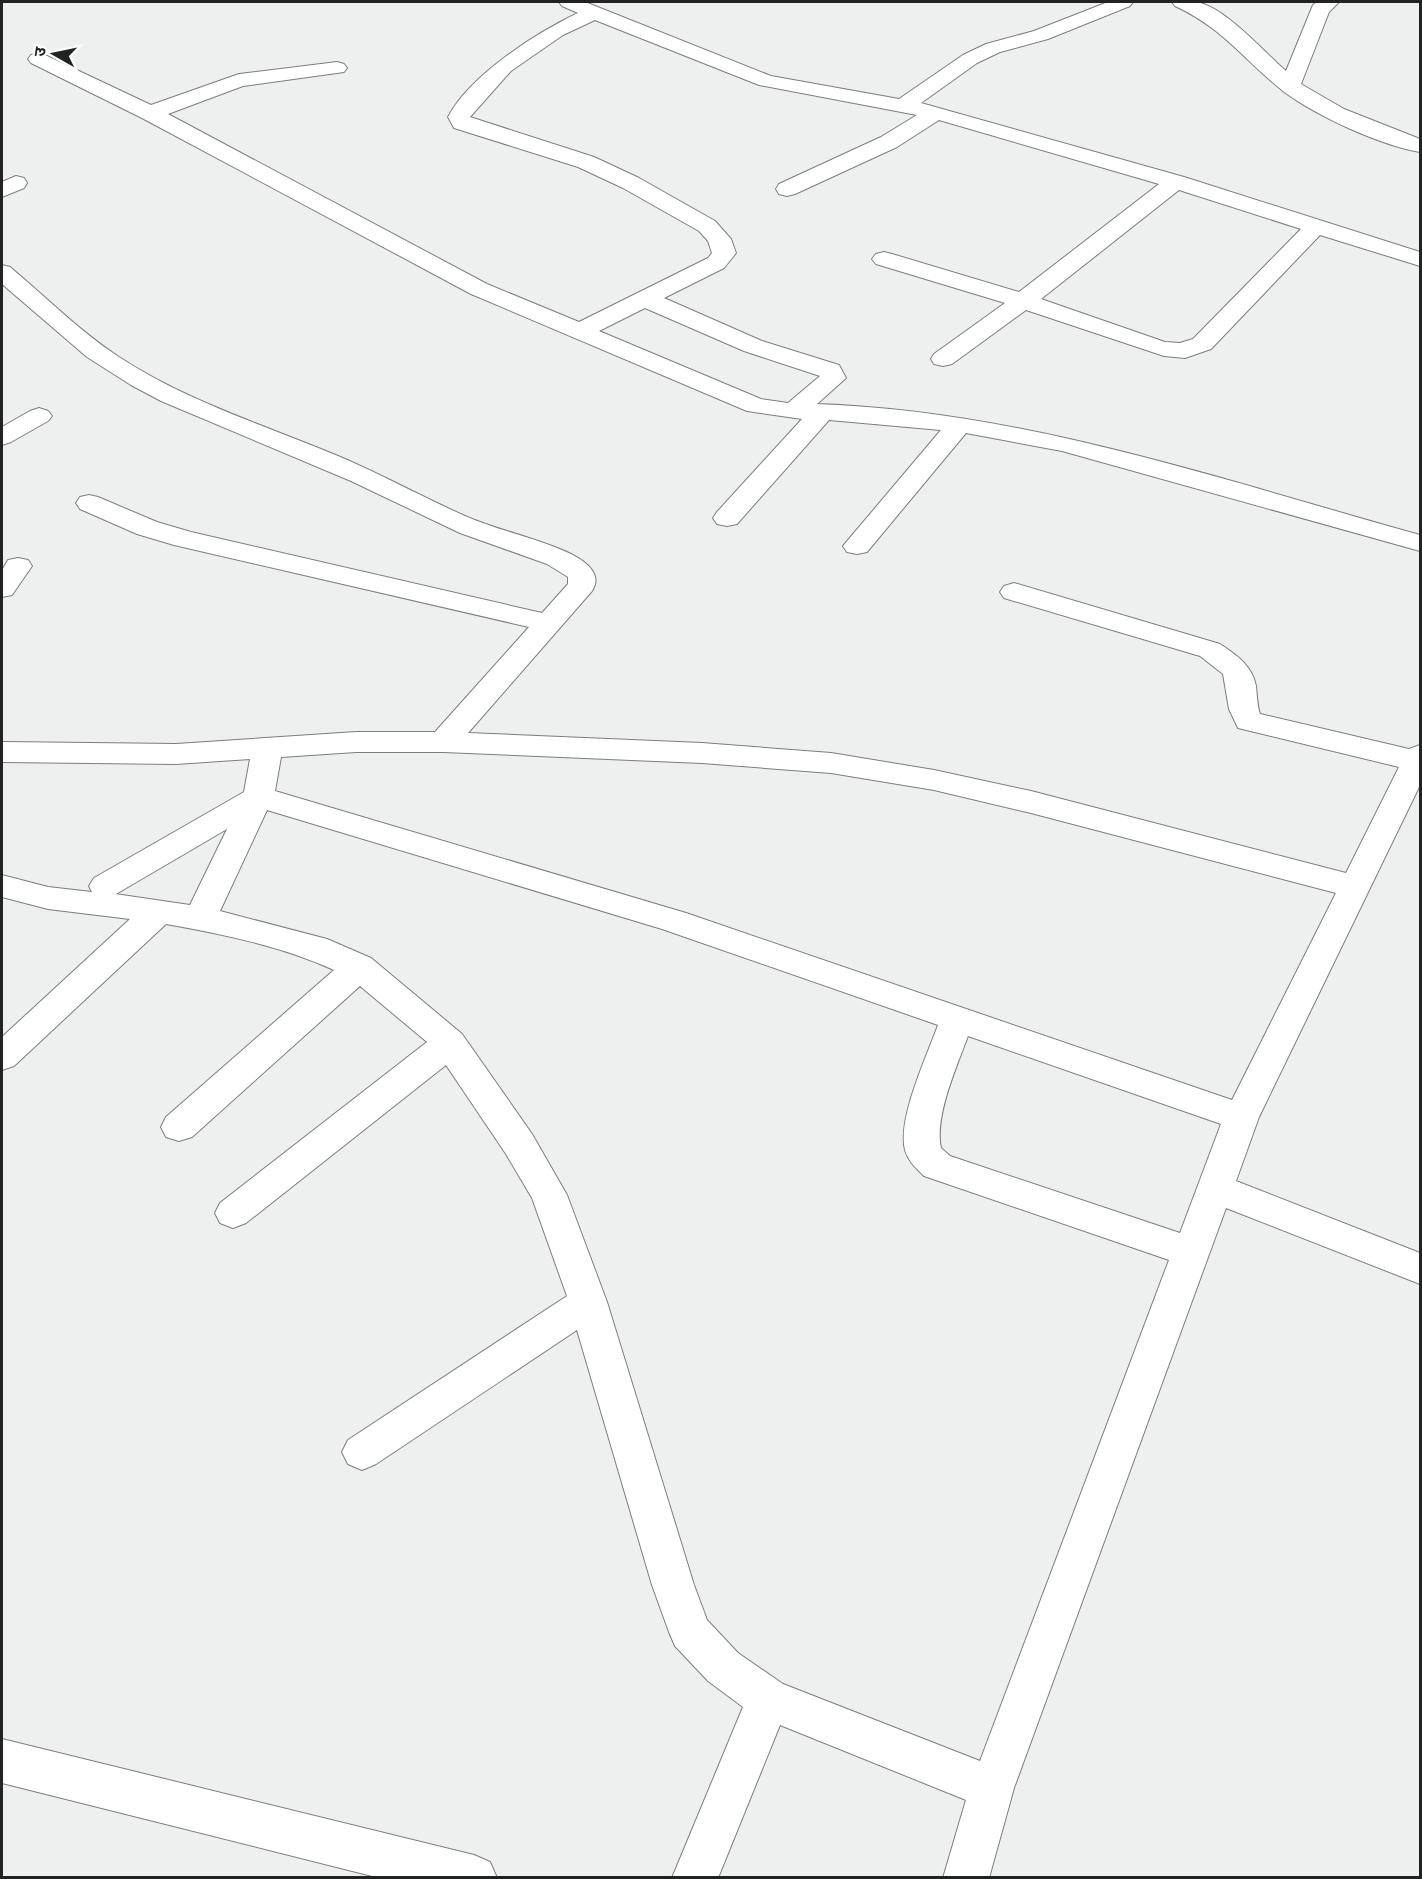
<svg xmlns="http://www.w3.org/2000/svg" width="1422" height="1879" font-family="Bitter,'Noto Sans Devanagari',serif">
<rect width="100%" height="100%" fill="#edf0ee"/>
<g fill="none" stroke-linecap="round" stroke-linejoin="round">
<!-- minor casing -->
<g stroke="#7b7e7d" stroke-width="2">
<path id="minor" d="M559,2H585L771,76L899,99L963,55L986,44L1034,31L1108,2H1133L1130,6L1048,39L1000,52L977,63L921,103L1184,177L1420,252V266L1320,235L1211,349L1185,358L1164,356L1026,310L952,364L943,366L934,364L931,359L934,354L1005,303L876,264L872,259L876,254L884,252L892,254L1019,292L1159,184L939,120L897,147L795,194L787,196L779,194L776,189L779,184L881,137L917,115L759,85L595,20L563,35L511,71L470,117L594,157L639,178L715,221L731,239L736,253L724,268L664,298L762,341L839,365L846,378L817,404C1024,411 1222,480 1420,535V551L1062,451L966,433L867,552L857,554L847,552L843,546L941,430L829,420L737,524L727,526L717,524L713,518L717,512L802,419L747,411L471,294L142,118L31,63L28,59L31,55L38,53L45,55L151,105L239,74L337,62L344,64L347,68L344,72L243,86L168,114L487,284L579,322L708,258L712,253L708,241L699,231L623,188L578,167L454,128L448,117C470,75 536,33 578,13L562,6ZM1179,190L1301,229L1193,339L1180,343L1165,342L1041,299ZM645,308L744,351L820,376L788,403L761,399L599,331Z
M1172,2C1179,1 1188,0 1196,2C1224,6 1264,52 1286,71L1313,5L1317,2H1339L1329,12L1301,84L1344,109L1420,139V152C1380,145 1316,116 1283,91C1244,60 1223,28 1175,6Z
M16,176L24,178L27,183L24,188L2,197V182Z
M2,265L10,267C46,297 79,331 119,357C186,401 264,425 338,456C381,474 422,497 465,516C499,531 538,538 571,554C586,562 603,574 592,591L468,733L702,743L831,753L934,770L1031,791L1346,873L1399,767L1238,728L1229,709L1223,674L1200,656L1004,598L1000,592L1004,586L1014,583L1220,644C1236,655 1252,665 1256,686C1257,695 1257,705 1260,714L1409,749L1420,745V785L1259,1117L1236,1181L1420,1253V1284L1226,1208L1014,1788L989,1878H943L966,1800L780,1725L718,1878H672L743,1707L708,1681L675,1646L669,1632L652,1585L577,1330L376,1464L362,1470L348,1464L342,1452L348,1440L567,1296L532,1198L506,1154L446,1065L246,1223L233,1228L220,1223L215,1213L220,1203L427,1042L360,986L192,1137L179,1141L166,1137L161,1127L166,1117L334,970C282,946 222,934 166,924L14,1066L2,1070V1037L130,919L48,909L2,897V875L48,887L92,892L89,886L94,878L244,792L250,759L176,764L2,762V742L176,744L356,732H435L529,627L174,545L137,534L80,509L76,503L80,497L89,495L98,497L157,522L191,532L542,613L568,584V577L547,564L460,533L351,481L161,401L131,385L87,357L2,284ZM356,752H443L702,763L831,773L934,790L1031,813L1336,893L1232,1100L686,913L275,791L281,757ZM267,810L662,929L938,1025C927,1056 897,1119 905,1150C908,1161 916,1168 924,1176L1169,1260L980,1761L783,1684L738,1653L707,1620L694,1585L607,1302L567,1195L532,1134L462,1034L371,958L327,939L220,911ZM227,829L190,905L115,894H116ZM968,1036L1221,1124L1180,1233L950,1156L941,1148C934,1117 957,1066 968,1036Z
M39,408L48,411L52,416L48,421L11,442L2,445V427L30,411Z
M18,558L28,560L32,566L12,595L2,597V570L8,560Z
M2,1739L474,1855L490,1862L497,1878H380L2,1783Z"/>
</g>
<!-- minor -->
<use href="#minor" fill="#fff" fill-rule="evenodd"/>
</g>
<!-- border -->
<rect width="1422" height="1879" fill="none" stroke="#212222" stroke-width="6"/>
<!-- north arrow -->
<g transform="translate(54 54) rotate(279)" stroke="#fafdfb" stroke-width="4.5" paint-order="stroke">
<path d="M0-4.5L10 22L0 15L-10 22Z" fill="#212222"/>
<text y="-9" font-size="16" font-weight="bold" text-anchor="middle" fill="#212222">उ</text>
</g>
</svg>
